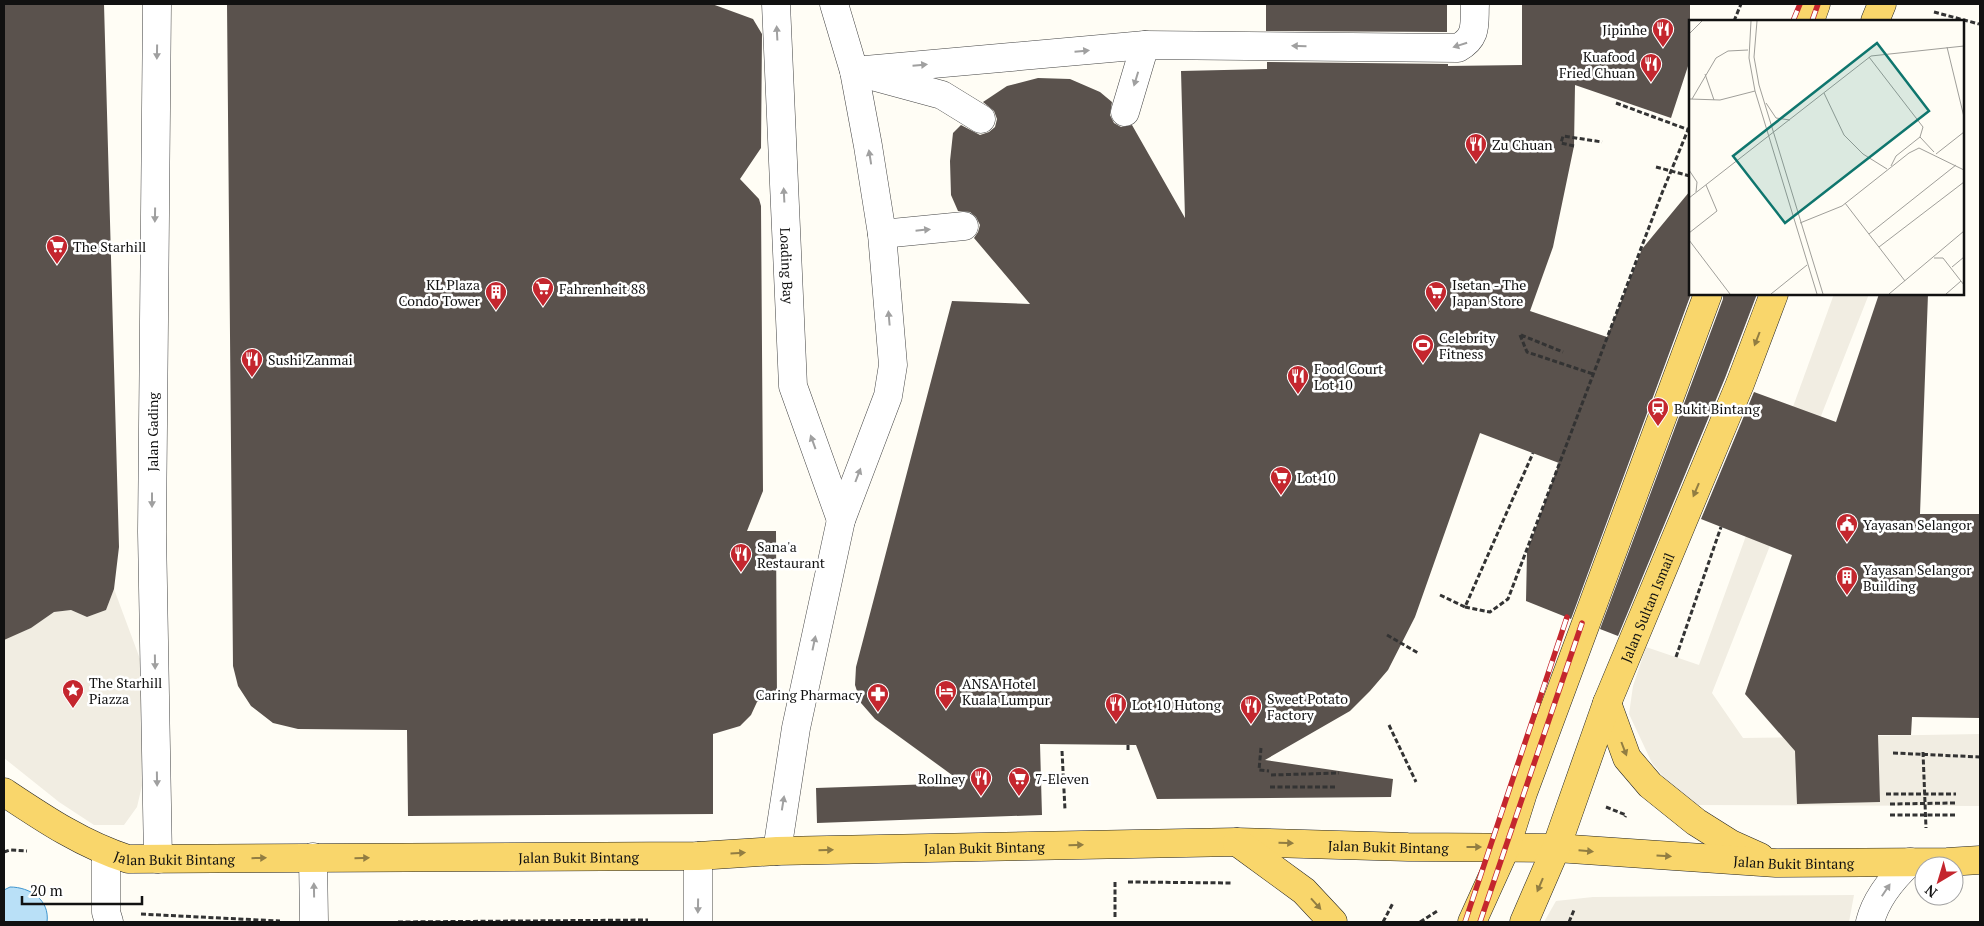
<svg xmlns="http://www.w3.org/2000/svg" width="1984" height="926" font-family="'PT Serif',serif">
<rect width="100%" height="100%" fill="#fffdf5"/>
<!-- plaza -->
<path fill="#f1ede2" d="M1834,294H1869L1712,693L1743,738L1980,734V806L1687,805L1652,763L1629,714L1633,686L1646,647L1699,665Z
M114,589L140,659L144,777L137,807L124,825H94L59,802L4,758V639L31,628L54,612L71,610L87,617L106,610Z
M1854,895L1849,922H1544L1556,901L1593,897Z"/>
<!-- water -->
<path fill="#b9e0f7" stroke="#3f96cf" d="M10,887C30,887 50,900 47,922H4V890Z"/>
<!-- building -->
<path fill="#5a524d" d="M4,4H104L119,547L114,589L106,610L87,617L71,610L54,612L31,628L4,640Z
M227,4H712L753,19L762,34L761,148L740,179L759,199L761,206L763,491L747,531H776L777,702H757L751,715L740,726L713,734V814L408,816L407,730L298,729L273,723L251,706L238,686L233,666Z
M1266,4H1447V32L1266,31Z
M1522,4H1690V60L1671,118L1575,85L1574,146L1553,247L1530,311L1607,337L1642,249L1690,191L1691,294L1571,619L1526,601L1527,552L1559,463L1480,433L1415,617L1388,670L1370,691L1350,711L1265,760L1393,779L1391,797L1157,799L1136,745L1040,744L1042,815L817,823L816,788L963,783L875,719L861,703L855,685L856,667L952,301L1030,304L974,238L978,232L980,225L976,217L970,212L958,211L951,195L950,161L953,133L961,125L980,135L989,132L995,127L997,119L994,111L983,102L1007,86L1038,78L1070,79L1100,92L1112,102L1110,115L1114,123L1121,127L1132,125L1185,218L1181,71L1267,69V62L1448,64V66L1522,65Z
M1723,294H1757L1725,378L1618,636L1600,629L1723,299Z
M1879,294H1928L1920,514H1980V718L1912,717L1911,735H1878L1880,802L1797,804L1795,751L1745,694L1792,555L1701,519L1754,392L1836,422Z"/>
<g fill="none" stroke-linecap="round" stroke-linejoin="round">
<!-- minor casing -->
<g stroke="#444" stroke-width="29">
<g id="minor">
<path d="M157,4L152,532L158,859"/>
<path id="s1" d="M776,4L793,386L841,520"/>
<path d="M854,71L1145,45L1458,48C1478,37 1474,24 1475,4"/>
<path d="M872,76L942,95L981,119"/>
<path d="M1125,112L1145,45"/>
<path d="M882,234L964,226"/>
<path d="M777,851L796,728L841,520L888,396L893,365L882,234L868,146L854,71L834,4"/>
<path d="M106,852V912L109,922"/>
<path d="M313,857L314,922"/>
<path d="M698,922V856"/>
<path d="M1870,922C1876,898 1892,879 1910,862"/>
</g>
</g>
<!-- major casing -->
<g stroke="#222" stroke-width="29">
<g id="major">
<path d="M1810,21L1816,4"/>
<path d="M1875,21L1882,4"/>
<path d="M1607,703L1627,758L1650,785L1696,822L1731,844L1760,857"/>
<path id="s2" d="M4,792C43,818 83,845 128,859L698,856L777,851L1237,842L1408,847L1556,848L1776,863L1947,862L1980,860"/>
<path d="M1237,842L1304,891L1333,922"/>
<path d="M1472,922L1506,847L1523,793L1708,294"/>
<path id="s3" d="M1524,922L1556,848L1607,703L1740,384L1774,294"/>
</g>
</g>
<!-- path -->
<path stroke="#333" stroke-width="3" stroke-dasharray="5 2.5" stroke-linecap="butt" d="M1934,12L1979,24
M1734,21L1741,4
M1616,103L1689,130
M1574,146L1561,143L1563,136L1602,142
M1520,335L1527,352L1593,374
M1521,335L1563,352
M1440,595L1465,607L1533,453
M1465,607L1490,612L1508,599L1662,193L1690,125
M1387,635L1418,653
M1676,657L1721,527
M1389,725L1416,782
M1261,748L1259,770L1269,771
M1128,750V745
M1062,751L1065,810
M1923,752L1926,828
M1893,753L1980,757
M1271,775L1339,773
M1270,787H1336
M1886,794H1956
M1890,804L1955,803
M1606,807L1626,815L1625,817
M1890,815H1956
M4,852L10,850L27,851
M1128,882L1232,883
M141,914L280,921
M1115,917V882H1117
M398,922L648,920
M1383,922L1393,903
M1420,922L1439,910
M1569,922L1574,910"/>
<!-- minor -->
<use href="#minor" stroke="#fff" stroke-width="28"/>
<!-- major -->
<use href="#major" stroke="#f9d66b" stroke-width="28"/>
<!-- rail casing -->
<g stroke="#c4262e" stroke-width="5.5">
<path id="rail" d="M1793,21L1800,4
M1812,21L1818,4
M1465,922L1567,617
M1480,922L1582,623"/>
</g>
<!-- rail -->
<use href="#rail" stroke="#fff" stroke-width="4" stroke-dasharray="11" stroke-linecap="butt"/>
<!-- path-bridge -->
<path stroke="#333" stroke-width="3" stroke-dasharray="5 2.5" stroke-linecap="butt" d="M1656,167L1690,176"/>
</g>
<!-- one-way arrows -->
<defs><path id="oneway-solid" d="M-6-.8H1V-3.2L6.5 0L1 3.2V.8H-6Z" transform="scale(1.25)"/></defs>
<g fill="#a0a0a0">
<use href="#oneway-solid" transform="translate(777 33) rotate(-93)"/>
<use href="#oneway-solid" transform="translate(1460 45) rotate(162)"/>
<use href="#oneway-solid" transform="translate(1299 46) rotate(-179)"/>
<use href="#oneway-solid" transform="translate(1082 51) rotate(-5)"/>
<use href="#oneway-solid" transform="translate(157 52) rotate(91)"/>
<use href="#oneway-solid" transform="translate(920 65) rotate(-5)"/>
<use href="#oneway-solid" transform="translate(1136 79) rotate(107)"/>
<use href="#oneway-solid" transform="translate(870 157) rotate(-99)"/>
<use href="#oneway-solid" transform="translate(784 195) rotate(-93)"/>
<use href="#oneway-solid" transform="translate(155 215) rotate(91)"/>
<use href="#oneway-solid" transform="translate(923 230) rotate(-6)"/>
<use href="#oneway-solid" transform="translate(889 318) rotate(-95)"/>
<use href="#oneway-solid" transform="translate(813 442) rotate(-110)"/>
<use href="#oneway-solid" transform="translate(858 475) rotate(-69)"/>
<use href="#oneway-solid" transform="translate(152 500) rotate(90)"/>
<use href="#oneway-solid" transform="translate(814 643) rotate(-78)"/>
<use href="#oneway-solid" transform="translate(155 662) rotate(89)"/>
<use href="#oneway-solid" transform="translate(157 779) rotate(89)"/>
<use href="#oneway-solid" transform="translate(783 803) rotate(-81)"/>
<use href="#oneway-solid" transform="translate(314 890) rotate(-91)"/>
<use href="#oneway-solid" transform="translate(1886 890) rotate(-56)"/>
<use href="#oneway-solid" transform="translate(698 906) rotate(91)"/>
</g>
<g fill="#917d42">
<use href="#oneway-solid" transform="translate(1757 339) rotate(111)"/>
<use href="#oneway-solid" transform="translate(1696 490) rotate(113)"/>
<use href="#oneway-solid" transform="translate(1624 749) rotate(69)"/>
<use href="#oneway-solid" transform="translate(1286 843) rotate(2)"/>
<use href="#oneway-solid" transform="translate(1076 845) rotate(-1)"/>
<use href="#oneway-solid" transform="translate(1474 847)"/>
<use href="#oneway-solid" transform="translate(826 850) rotate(-1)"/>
<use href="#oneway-solid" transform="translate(1586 851) rotate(5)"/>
<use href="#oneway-solid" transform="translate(738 853) rotate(-3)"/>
<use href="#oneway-solid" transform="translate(1664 856) rotate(4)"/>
<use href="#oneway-solid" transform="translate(259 858) rotate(-1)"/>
<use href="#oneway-solid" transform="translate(362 858) rotate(-1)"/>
<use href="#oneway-solid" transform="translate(1540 885) rotate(113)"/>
<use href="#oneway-solid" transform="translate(1316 904) rotate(48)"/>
</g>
<!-- icons -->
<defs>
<g id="restaurant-pin" transform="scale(1.125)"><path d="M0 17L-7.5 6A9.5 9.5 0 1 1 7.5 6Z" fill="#c4262e" stroke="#fff"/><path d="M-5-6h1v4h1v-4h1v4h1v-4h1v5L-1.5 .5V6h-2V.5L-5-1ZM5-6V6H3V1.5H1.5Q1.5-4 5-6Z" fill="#fff"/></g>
<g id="supermarket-pin" transform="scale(1.125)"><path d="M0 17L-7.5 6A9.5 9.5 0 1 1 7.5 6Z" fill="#c4262e" stroke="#fff"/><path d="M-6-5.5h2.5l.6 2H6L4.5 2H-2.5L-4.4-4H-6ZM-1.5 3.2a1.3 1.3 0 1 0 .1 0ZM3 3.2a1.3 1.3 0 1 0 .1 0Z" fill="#fff"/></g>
<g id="building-pin" transform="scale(1.125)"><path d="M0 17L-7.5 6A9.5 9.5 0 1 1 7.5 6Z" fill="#c4262e" stroke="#fff"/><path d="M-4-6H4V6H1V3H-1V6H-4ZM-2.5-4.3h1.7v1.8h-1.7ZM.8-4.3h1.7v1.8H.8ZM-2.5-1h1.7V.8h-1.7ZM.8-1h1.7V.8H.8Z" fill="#fff"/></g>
<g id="stadium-pin" transform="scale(1.125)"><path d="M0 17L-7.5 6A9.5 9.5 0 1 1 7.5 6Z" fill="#c4262e" stroke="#fff"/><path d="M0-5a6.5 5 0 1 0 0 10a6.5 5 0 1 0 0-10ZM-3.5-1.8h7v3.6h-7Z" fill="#fff"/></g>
<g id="station-pin" transform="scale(1.125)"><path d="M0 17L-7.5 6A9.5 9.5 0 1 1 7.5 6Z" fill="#c4262e" stroke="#fff"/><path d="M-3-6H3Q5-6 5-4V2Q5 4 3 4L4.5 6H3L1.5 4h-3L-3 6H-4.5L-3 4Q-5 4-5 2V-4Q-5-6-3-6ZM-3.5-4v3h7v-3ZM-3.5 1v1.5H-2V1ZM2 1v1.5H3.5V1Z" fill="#fff"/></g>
<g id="civic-pin" transform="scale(1.125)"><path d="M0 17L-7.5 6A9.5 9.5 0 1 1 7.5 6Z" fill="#c4262e" stroke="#fff"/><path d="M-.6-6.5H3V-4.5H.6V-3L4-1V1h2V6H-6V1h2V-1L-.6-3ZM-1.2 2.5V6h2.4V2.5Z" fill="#fff"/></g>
<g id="sight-pin" transform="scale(1.125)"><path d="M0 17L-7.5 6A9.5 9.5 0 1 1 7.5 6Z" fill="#c4262e" stroke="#fff"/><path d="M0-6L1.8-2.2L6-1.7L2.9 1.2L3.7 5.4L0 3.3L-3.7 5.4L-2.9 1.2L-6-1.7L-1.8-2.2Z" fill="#fff"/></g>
<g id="hotel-pin" transform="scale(1.125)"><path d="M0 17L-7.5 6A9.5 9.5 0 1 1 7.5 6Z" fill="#c4262e" stroke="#fff"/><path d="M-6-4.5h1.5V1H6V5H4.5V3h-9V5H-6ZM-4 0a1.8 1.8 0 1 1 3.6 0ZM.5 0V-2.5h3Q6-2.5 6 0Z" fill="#fff"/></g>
<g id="pharmacy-pin" transform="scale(1.125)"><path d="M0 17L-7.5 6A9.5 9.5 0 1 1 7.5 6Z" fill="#c4262e" stroke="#fff"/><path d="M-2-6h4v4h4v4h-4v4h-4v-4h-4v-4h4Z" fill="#fff"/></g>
</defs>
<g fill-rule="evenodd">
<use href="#restaurant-pin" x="1663" y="29"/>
<use href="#restaurant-pin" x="1651" y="64"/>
<use href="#restaurant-pin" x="1476" y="144"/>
<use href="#supermarket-pin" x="57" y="246"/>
<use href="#supermarket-pin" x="543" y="288"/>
<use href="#building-pin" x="496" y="292"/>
<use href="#supermarket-pin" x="1436" y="292"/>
<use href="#stadium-pin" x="1423" y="345"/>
<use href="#restaurant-pin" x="252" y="359"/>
<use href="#restaurant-pin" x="1298" y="376"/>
<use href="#station-pin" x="1658" y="408"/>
<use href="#supermarket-pin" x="1281" y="477"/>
<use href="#civic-pin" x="1847" y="524"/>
<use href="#restaurant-pin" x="741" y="554"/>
<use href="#building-pin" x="1847" y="577"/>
<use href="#sight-pin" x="73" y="690"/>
<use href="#hotel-pin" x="946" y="691"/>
<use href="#pharmacy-pin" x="878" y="694"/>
<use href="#restaurant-pin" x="1116" y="704"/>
<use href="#restaurant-pin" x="1251" y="706"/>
<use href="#restaurant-pin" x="981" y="778"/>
<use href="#supermarket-pin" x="1019" y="778"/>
</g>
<g text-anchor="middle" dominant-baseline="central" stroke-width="5" stroke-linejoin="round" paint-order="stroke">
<!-- poi labels -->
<g font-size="14" fill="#111" stroke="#fff" text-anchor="start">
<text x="1647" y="29" text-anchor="end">Jipinhe</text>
<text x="1635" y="56" text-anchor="end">Kuafood<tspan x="1635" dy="16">Fried Chuan</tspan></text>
<text x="1492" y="144">Zu Chuan</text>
<text x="73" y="246">The Starhill</text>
<text x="480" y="284" text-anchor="end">KL Plaza<tspan x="480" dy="16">Condo Tower</tspan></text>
<text x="1452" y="284">Isetan - The<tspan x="1452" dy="16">Japan Store</tspan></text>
<text x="559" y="288">Fahrenheit 88</text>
<text x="1439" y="337">Celebrity<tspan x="1439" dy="16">Fitness</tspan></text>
<text x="268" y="359">Sushi Zanmai</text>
<text x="1314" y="368">Food Court<tspan x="1314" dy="16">Lot 10</tspan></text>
<text x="1674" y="408">Bukit Bintang</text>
<text x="1297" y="477">Lot 10</text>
<text x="1863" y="524">Yayasan Selangor</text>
<text x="757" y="546">Sana'a<tspan x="757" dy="16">Restaurant</tspan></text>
<text x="1863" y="569">Yayasan Selangor<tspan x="1863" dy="16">Building</tspan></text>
<text x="89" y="682">The Starhill<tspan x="89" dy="16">Piazza</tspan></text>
<text x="962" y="683">ANSA Hotel<tspan x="962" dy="16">Kuala Lumpur</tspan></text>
<text x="862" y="694" text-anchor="end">Caring Pharmacy</text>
<text x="1267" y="698">Sweet Potato<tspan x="1267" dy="16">Factory</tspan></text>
<text x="1132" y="704">Lot 10 Hutong</text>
<text x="965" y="778" text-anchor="end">Rollney</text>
<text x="1035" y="778">7-Eleven</text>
</g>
<!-- street labels -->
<g font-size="14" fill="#111" stroke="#fff">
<text stroke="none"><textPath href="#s1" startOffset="262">Loading Bay</textPath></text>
<text transform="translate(152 432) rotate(-90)">Jalan Gading</text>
<text stroke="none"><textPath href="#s3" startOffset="338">Jalan Sultan Ismail</textPath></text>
<text stroke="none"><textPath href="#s2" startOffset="998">Jalan Bukit Bintang</textPath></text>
<text stroke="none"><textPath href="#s2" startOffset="1402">Jalan Bukit Bintang</textPath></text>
<text stroke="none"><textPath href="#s2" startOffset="188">Jalan Bukit Bintang</textPath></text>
<text stroke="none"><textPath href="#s2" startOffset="592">Jalan Bukit Bintang</textPath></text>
<text stroke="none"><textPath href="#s2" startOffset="1808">Jalan Bukit Bintang</textPath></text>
</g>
</g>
<!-- overview -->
<g transform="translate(1689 20)">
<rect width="275" height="275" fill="#fffdf5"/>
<path fill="none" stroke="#a09f9a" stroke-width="1" d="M62,1L60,38L66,71L128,274M68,1L65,37L70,65L134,274M0,14L13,1M258,27L275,97M180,37L234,107L231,117M16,54L25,80M135,73L155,115L174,134L198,149M1,79L31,80L66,71M3,79L27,38L39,31L59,30M77,83L87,98L101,100M231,117L245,132M247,134L275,112M202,146L207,136L231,117M0,150L8,162L7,172M0,178L182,36L275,26M156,183L216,261M111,203L153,186L220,133L230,128L275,150M0,213L28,191L17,165M180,214L267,145M0,220L41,274M190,227L275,162M245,238H254L275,265M263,247L275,237M82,274L118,245M200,274L275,211M257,274L272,261"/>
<path fill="#0f766e" fill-opacity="0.15" stroke="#0f766e" stroke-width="2.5" d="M188,23L240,91L96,203L44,136Z"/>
<rect width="275" height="275" fill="none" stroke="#111" stroke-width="2.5"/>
</g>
<!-- border -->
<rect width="1984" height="926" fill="none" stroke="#111111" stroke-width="10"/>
<!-- north arrow -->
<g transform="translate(1939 881) rotate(218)"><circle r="24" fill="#ffffff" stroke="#a0a0a0"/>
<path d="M0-4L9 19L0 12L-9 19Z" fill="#c4262e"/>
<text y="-8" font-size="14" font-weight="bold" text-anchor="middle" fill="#111111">N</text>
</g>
<!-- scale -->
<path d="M22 896v8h120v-8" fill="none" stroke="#111111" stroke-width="2.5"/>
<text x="30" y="896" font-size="15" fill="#111111" stroke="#ffffff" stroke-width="4" paint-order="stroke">20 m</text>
</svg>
